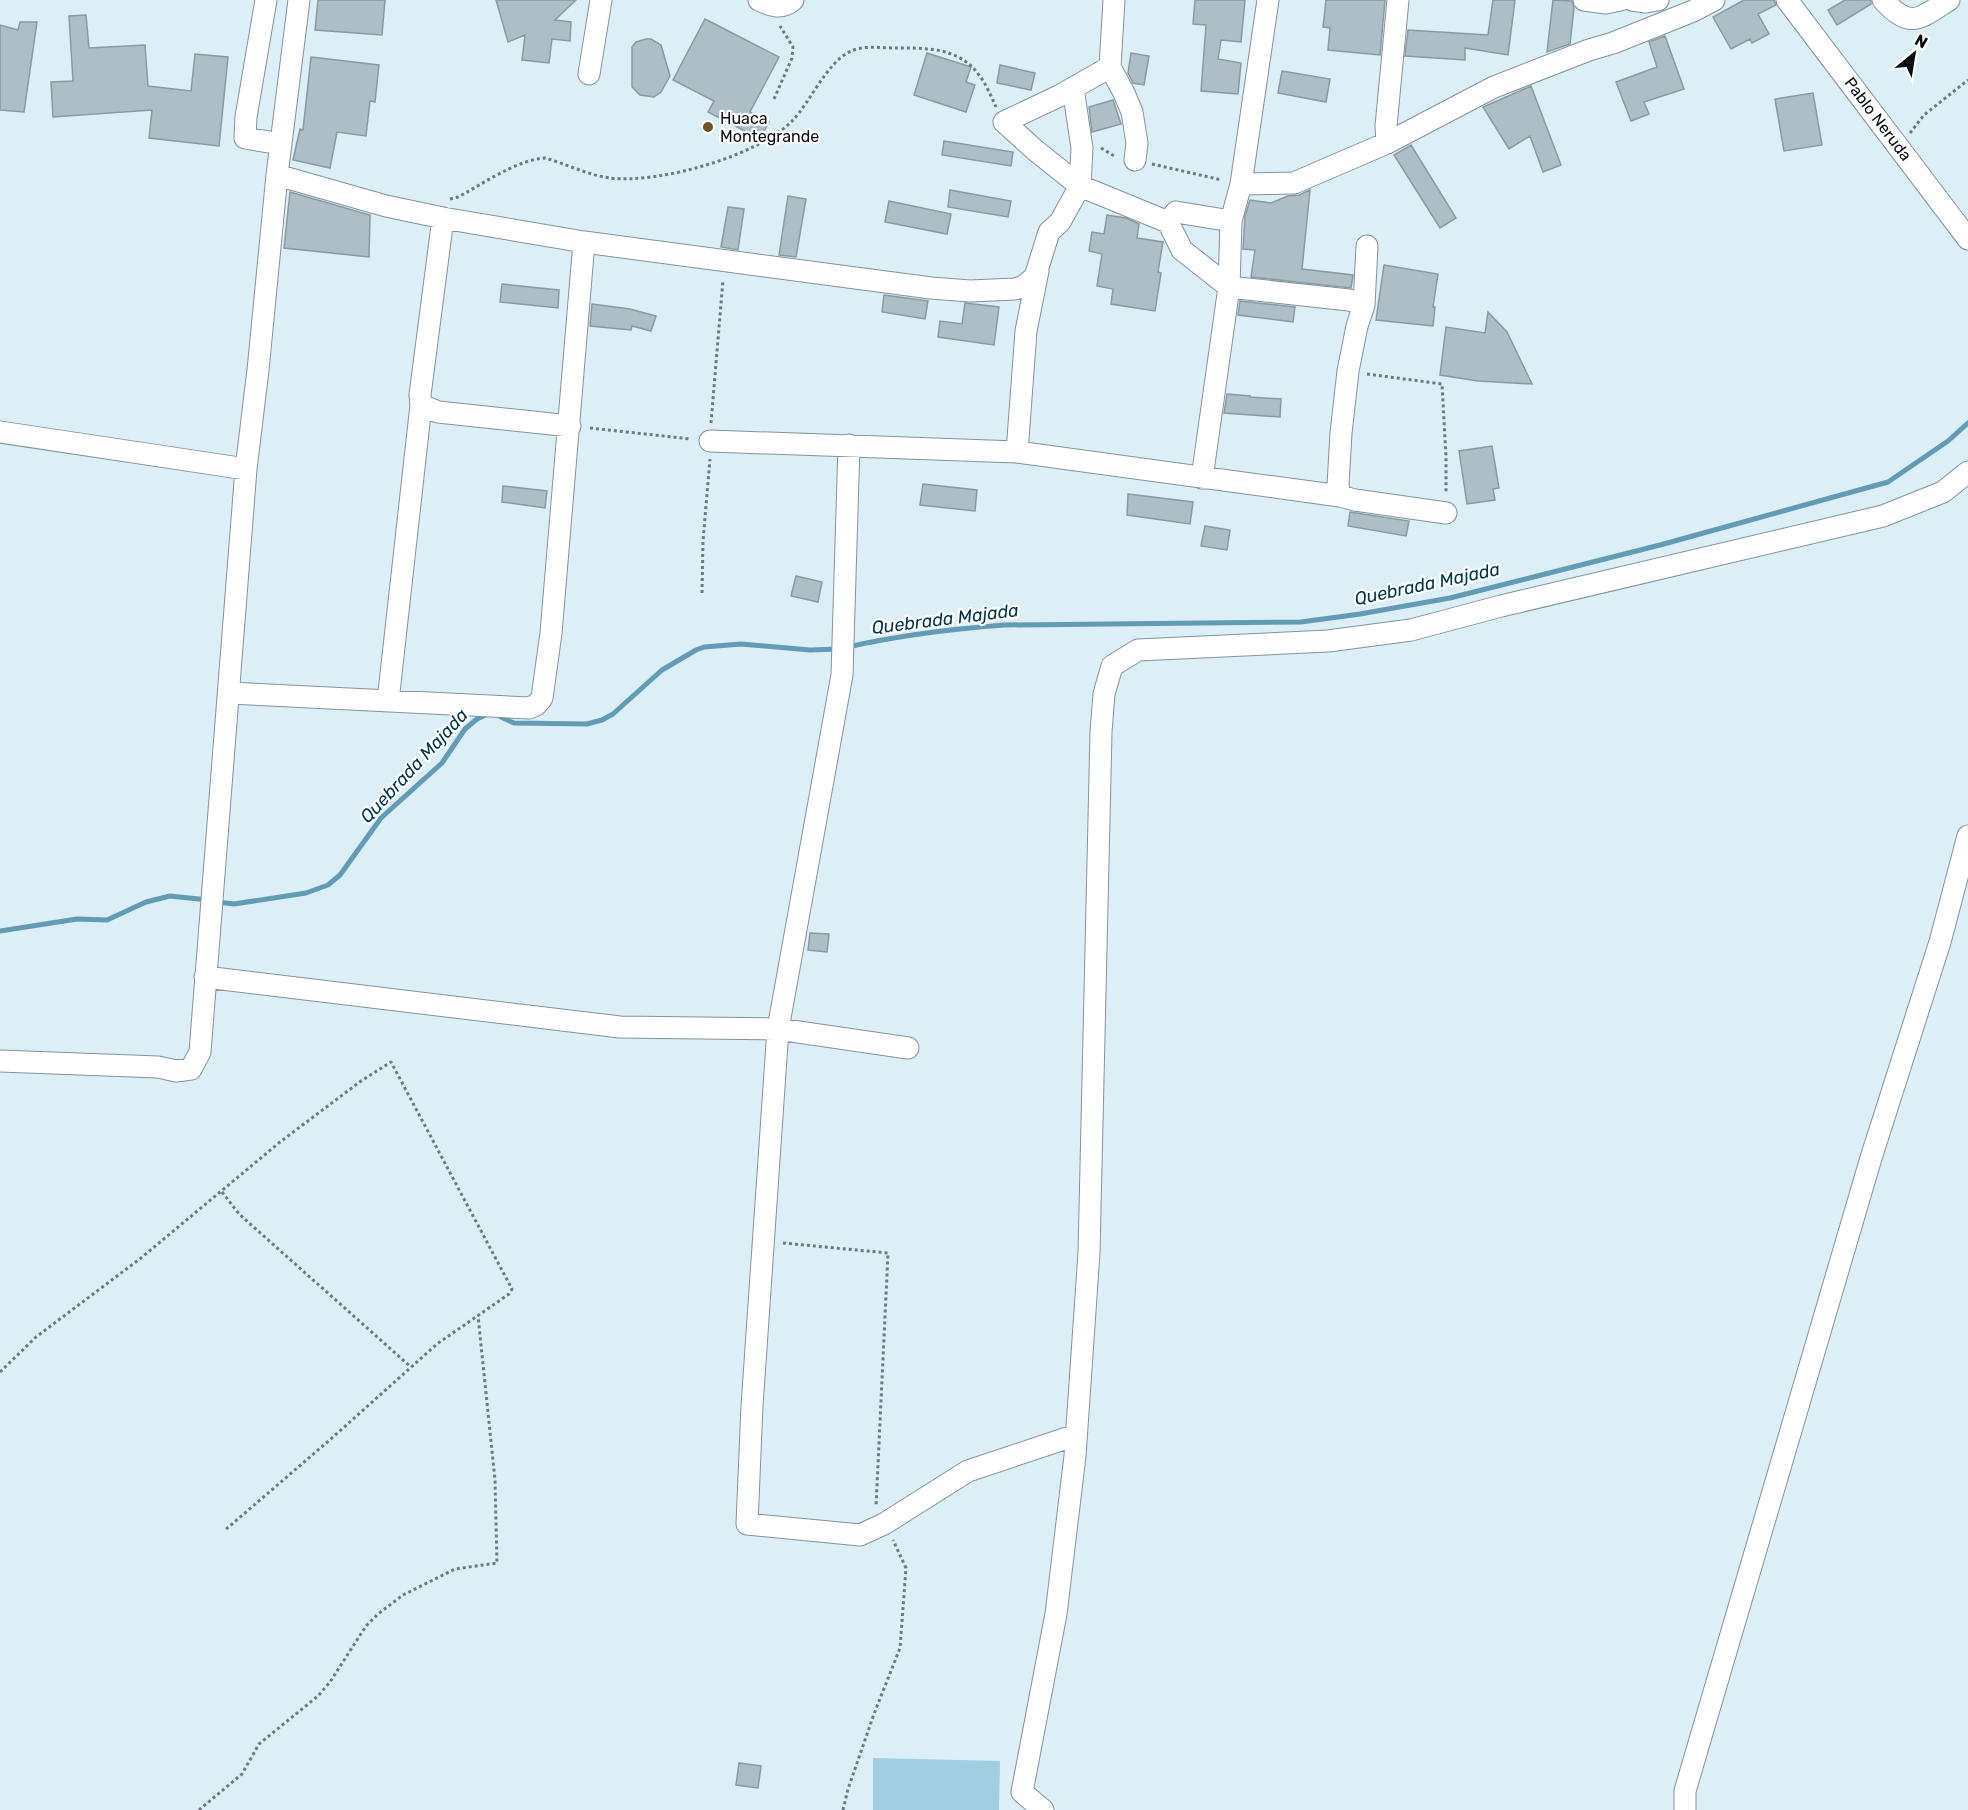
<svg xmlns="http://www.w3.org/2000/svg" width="1968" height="1810" font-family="Rubik,sans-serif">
<rect width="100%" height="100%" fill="#dceef6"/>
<!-- green -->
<path fill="#a2cee2" d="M873,1758L1000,1761L999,1810H873Z"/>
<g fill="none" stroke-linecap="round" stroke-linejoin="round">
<!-- stream -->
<path stroke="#639bb4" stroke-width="5" d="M848,647C900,635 952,629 1004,625L1301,622L1360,614L1450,598L1660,545L1888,482L1948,441L1968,423
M497,715L514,723L587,724L602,720L613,714L662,670L696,650L704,647L741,644L810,650L839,649
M217,902L234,904L306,893L328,885L340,875L381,818L442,763L465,729L477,719L488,714
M0,931L77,919L107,920L146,902L170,896L208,900"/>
</g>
<!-- building -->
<path fill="#adbec6" stroke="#8a9aa2" stroke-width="1.5" d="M318,0H385L382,35L315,30Z
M496,0H576L555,20L571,22L570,41L552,39L549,63L522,60L525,35L508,42Z
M1195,0H1245L1241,42L1221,40L1218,59L1241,63L1238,94L1201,91L1206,25L1193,24Z
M1326,0H1385L1380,55L1328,50L1330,28L1323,27Z
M1493,0H1515L1508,55L1465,48V60L1405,56L1408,30L1488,35Z
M1553,0L1572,1L1574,8L1570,44L1547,52Z
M1744,0H1774L1776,5L1758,14L1769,34L1752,43L1750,39L1731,49L1713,17Z
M1845,0H1871V4L1837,25L1828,10Z
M86,15L89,48L145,45L148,86L191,91L195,54L228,57L219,146L149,138L152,110L53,117L51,82L73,81L69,16Z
M705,19L779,57L750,112L769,122L760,139L708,112L714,101L673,80Z
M20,22H37L24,112L0,110V25L18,30Z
M1665,36L1684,89L1644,102L1649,114L1631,121L1616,82L1657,67L1649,42Z
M646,39H651L661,45L670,76L661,92L654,97L640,95L632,87V47L636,42Z
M927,53L971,67L966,82L975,85L966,112L914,95Z
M1131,53L1149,56L1144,85L1133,83L1128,73Z
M311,57L379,65L375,102L370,101L366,136L337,132L330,168L293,160L300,129L303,130Z
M1000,65L1035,73L1031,90L997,83Z
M1282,71L1330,79L1326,102L1278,93Z
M1531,86L1561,165L1543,172L1530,136L1509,149L1483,107Z
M1813,93L1822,145L1784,151L1775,99Z
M1113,100L1121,124L1092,132L1089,107Z
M944,141L1013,152L1011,166L942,155Z
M1411,145L1456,218L1440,228L1394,155Z
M950,190L1011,201L1008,217L948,207Z
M1310,190L1302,269L1353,275L1351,288L1251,277L1255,250L1243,249L1245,216L1250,200L1271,203L1288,196L1299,195Z
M290,192L370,215L369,257L284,248Z
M788,196L806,199L796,257L779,255Z
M889,201L951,214L947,234L885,222Z
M728,207L744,209L738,250L721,247Z
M1107,215L1126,218L1139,224L1137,238L1163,242L1158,272L1161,273L1155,311L1111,304L1113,289L1097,286L1102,254L1089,251L1092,232L1104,234Z
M1384,265L1438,274L1433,307H1435L1433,326L1376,320Z
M502,284L559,290L558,308L500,302Z
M884,295L928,301L925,319L882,312Z
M1240,301L1295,307L1293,322L1238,315Z
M965,303L999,307L994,345L938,337L940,321L962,324Z
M592,304L630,309L656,316L651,331L632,326L631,330L590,326Z
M1488,312L1507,332L1532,384L1478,381L1440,375L1446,327L1485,333Z
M1227,394L1250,396V397L1281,399L1280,417L1224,413Z
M1492,446L1499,488L1493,489L1495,500L1467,504L1459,451Z
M923,484L977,490L975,511L920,505Z
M503,486L547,491L545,508L502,502Z
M1128,494L1193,502L1190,524L1127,515Z
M1350,512L1409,521L1406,536L1348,526Z
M1205,526L1230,530L1227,550L1201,546Z
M796,576L822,582L818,602L791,596Z
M810,933L829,934L827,952L808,950Z
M739,1763L761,1766L758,1788L736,1785Z"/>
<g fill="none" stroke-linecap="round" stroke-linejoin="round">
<!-- street casing -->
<g stroke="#83939b" stroke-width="23">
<path id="street" d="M266,0L246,117L245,138L281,144
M759,0C771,6 782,10 793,0
M1114,0L1110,67L1124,93L1132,112L1137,143L1135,160
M1584,0L1606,3L1620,0
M1632,0L1646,2L1658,0
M1787,0L1968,239
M1883,0C1911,30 1919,19 1949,0
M1110,67L1059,96L1004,122L1035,150L1080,186L1168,222L1176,212L1231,221L1241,184L1268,0
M589,74L601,0
M1387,143L1386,126L1398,0
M277,175L386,206L443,218L584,242L931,288L970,291L1015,289L1024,286L1035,277L1049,232L1060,222L1080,186L1082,148L1073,88
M1241,184L1294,183L1387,143L1494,87L1589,50L1613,43L1693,11L1714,0
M443,218L420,395L421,405L438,412L570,426
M1168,222L1182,250L1229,287L1349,300L1364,305
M1367,246L1364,305L1357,326L1348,371L1341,433L1338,485L1340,496L1355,500L1446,513
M1038,271L1026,331L1017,452L1340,496
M0,432L246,469
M710,441L1017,452
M849,445L842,675L778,1029L752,1406L747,1524L860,1535L884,1524L968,1471L1076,1435
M1202,478L1229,287L1231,221
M229,693L529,708L536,705L542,698L551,633L584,242
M388,701L421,405
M205,977L620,1027L778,1029L908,1048
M0,1061L158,1067L176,1071L191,1069L200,1052L246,469L258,370L277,175L299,0
M1043,1810L1022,1792L1056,1614L1075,1456L1089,1253L1101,732L1104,694L1112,666L1138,650L1328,641L1411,630L1501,606L1883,516L1943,492L1968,472
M1685,1810V1791L1871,1158L1940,942L1968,836"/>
</g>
<!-- path -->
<path stroke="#6e7a7f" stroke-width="3" stroke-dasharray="3 3" stroke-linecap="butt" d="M774,99L792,58L793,47L780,26
M1910,133L1924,115L1968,80
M1101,148L1116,157
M1152,164L1222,180
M450,199L458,197C483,184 516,160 545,158C566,164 588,175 610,178C659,184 759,156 793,120C811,101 827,62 851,51C864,45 882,48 896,48C926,48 959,47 979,75C986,84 991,96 996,107
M1367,374L1442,384L1446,456V493
M711,423L723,280
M590,428L691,439
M702,593L703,541L710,459
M222,1192L239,1214L411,1367
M783,1243L888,1253L876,1507
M0,1372L36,1337L141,1258L280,1142L361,1081L391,1062L512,1289L509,1294L437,1344L332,1438L224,1531
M199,1810L242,1774L259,1744L318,1696L330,1682L366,1626L378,1614L403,1595L455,1569L497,1563L495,1480L478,1316
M843,1810L848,1789L874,1714L900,1648L906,1568L893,1540"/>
<!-- street -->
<use href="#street" stroke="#fff" stroke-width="21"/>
</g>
<!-- markers -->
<circle fill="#6e5225" stroke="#fff" stroke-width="2" cx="708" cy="127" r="6"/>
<g text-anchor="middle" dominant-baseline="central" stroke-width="4.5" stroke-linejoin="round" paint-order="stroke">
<!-- poi labels -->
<g font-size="16" fill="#070d0f" stroke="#fff" text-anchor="start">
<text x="720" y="118">Huaca<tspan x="720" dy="18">Montegrande</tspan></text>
</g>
<!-- street labels -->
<g font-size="16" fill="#070d0f" stroke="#fff">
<text transform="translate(1878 119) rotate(53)">Pablo Neruda</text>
</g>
<!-- water labels -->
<g font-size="18" font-style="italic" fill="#013648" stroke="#fff">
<text transform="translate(1427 584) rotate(-12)">Quebrada Majada</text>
<text transform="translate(945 619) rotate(-7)">Quebrada Majada</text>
<text transform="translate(414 766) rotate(-47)">Quebrada Majada</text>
</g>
</g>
<!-- north arrow -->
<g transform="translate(1914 54) rotate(30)" stroke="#ffffff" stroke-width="4.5" paint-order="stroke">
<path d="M0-4.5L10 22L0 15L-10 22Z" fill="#070d0f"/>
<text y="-9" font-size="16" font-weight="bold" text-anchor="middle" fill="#070d0f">N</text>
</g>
</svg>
